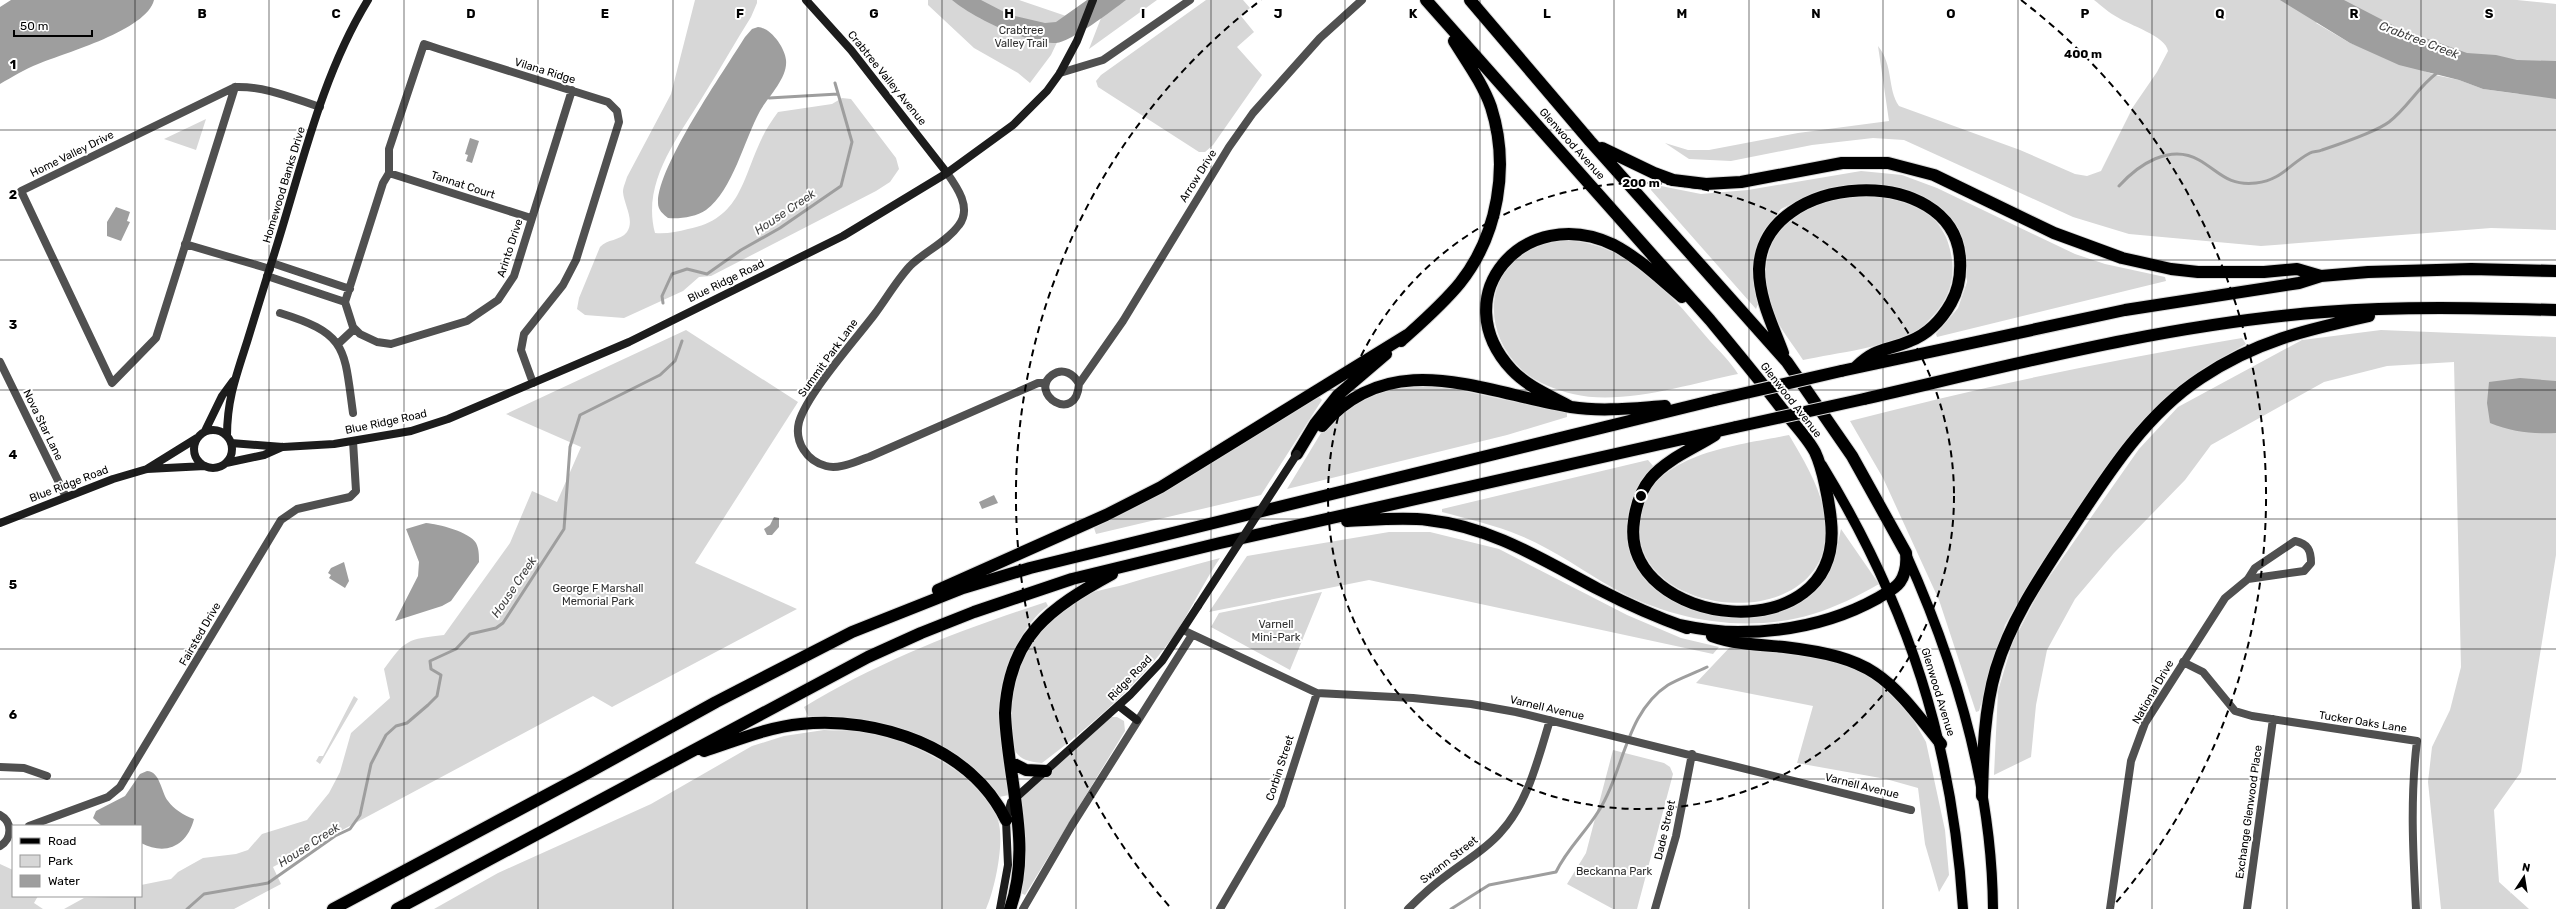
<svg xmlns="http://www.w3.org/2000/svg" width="2556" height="909" font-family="Rubik,sans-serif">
<rect width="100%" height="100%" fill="#fff"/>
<!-- green -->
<path fill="#d7d7d7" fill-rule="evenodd" d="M695,0H757V3L751,17C735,42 721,68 705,93C680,135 641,181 655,233C666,234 677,232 688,229C741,219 742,179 762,138C766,129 772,120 778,112L832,104L842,98L851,99L896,158L899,169L890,182L876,191L711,276L699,277L683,291L624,318L585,315L577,309L579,298L600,247C607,239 620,241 627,232C635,220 624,205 623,192C623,187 626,181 627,177L671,94Z
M928,0H1019L1069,17L1051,55L1030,83L1018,73L974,48L928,5Z
M1108,0H1157L1089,49Z
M1206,0H1243L1250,8L1241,16L1254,32L1237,47L1262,75L1213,145L1205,152H1199L1098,87L1096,81L1101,75Z
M2094,0H2517L2556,4V230L2491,228L2261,246L2129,234L2073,217L1904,140L1873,138L1812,145L1731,161L1689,159L1665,143L1688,150H1709L1798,133L1889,121L1878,46C1894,66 1887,89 1899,106L2020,150L2075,174L2087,176L2101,171L2133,107L2157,72L2168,51C2166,36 2129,25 2117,17C2109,13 2102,6 2094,0ZM2329,12L2337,17L2524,71L2519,94L2483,89L2459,80L2435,75L2350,43L2316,23Z
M206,119L196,150L164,139Z
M1861,171L1902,175L1937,188L2075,254L2105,264L2165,277L2166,281L1937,337L1936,334L1958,308L1967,282L1964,243L1946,212L1919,195L1891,186L1864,185L1820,190L1781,209L1762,233L1753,274L1758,304L1756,309L1651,190V184L1701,194L1748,190Z
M1867,195C1887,198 1907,201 1925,212C1934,216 1942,229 1946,237C1958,268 1954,294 1931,318C1927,322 1923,328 1918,330C1890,347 1836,353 1803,360C1794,346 1783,333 1776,319C1756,280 1764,226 1808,207C1827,199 1846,197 1867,195Z
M1565,240C1632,244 1670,294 1710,341C1720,352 1730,361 1738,374C1689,384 1622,406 1573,394C1556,390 1534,382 1521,369C1481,331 1484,268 1538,244C1546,241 1556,241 1565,240Z
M686,330L798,402L695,563L797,609L612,707L593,696L273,867L281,884L234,909H64L84,898L141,896V885L171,879L178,872L203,858L236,854L248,850L262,834L307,820L329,793L340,772L351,733L390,698L384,669C405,640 407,639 444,635L510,543L532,491L557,502L581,447L506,414Z
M2381,330L2556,337V555L2521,772L2494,810L2499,882L2529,909H2441L2428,782L2432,747L2450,710L2461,667L2454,362L2387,366L2324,382L2211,445L2185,480L2114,553L2075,599L2047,650L2036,705L2031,757L1994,775L1998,691L2012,644L2040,590L2139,449L2178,407L2302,340Z
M2242,338L2246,344L2204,368L2164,400L2074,516L2038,568L2005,625L1979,711L1976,712L1939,600L1883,478L1850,421C1979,387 2111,360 2242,338Z
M1436,385L1567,413V417L1507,435L1287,489L1324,428L1353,403L1393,386Z
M1318,396L1322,400L1261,495L1096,534L1094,528L1159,495Z
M1789,435C1806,464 1828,499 1826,535C1820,635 1633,619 1639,523C1644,453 1736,446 1789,435Z
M1648,460L1654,467C1629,495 1621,518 1633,555C1636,565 1642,577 1649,584C1687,621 1776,627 1815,590C1832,573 1836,551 1841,529L1879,584C1858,596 1836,607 1813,614C1748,634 1672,621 1613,588C1583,571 1553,549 1521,536C1495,525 1468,519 1442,512V509Z
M1389,532H1430L1499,549L1627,615L1681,638L1719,647L1713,654L1369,580L1209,612L1247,556Z
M1220,558C1203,583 1190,612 1173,637C1137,686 1091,726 1042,763C1017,761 1012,753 1011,729C1009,680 1025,637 1065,608C1071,604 1077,599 1083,596C1095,591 1110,588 1123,585C1155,575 1188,567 1220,558Z
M1322,592L1290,670L1211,627L1219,613Z
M1046,602L1048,606C1036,614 1026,628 1019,641C991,690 1000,741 1009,795L999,797C942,739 891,715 808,716L804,707C879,661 962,629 1046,602Z
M1731,646L1802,654L1858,667L1901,698L1926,742L1945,830L1949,875L1939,892L1925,844L1918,788L1886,779L1797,763L1813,706L1696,683Z
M354,696L358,699L320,764L316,761L319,756H323Z
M1111,717H1117L1124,721L1125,731L1025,895L1019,892L1021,798Z
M824,730C837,731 850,730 863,731C905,737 986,776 998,820C1005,841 995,889 986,909H434L498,873L651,804L752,746L784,736Z
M1613,750L1664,763L1670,767L1673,774L1637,909H1613L1567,884L1586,853Z
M0,864L13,870V896H38L34,903L43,909H0Z"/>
<!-- water -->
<path fill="#9e9e9e" d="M11,0H154C147,30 65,53 38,64C25,69 12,77 0,84V7Z
M952,0H981L1010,15L1045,23L1056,22L1087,0H1126C1113,10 1071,42 1056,43C1029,45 972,17 952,0Z
M2280,0H2344L2400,29L2467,53L2496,55L2517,60L2556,61V99L2483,89L2459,80L2399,65L2350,43Z
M758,27C771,28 785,48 786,60C788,78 768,97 760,111C744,140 733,190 706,210C696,217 680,219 668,218C663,214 658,210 658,203C657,167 724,71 745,37L752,29Z
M470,138L479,141L472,163L466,161L468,155L465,154Z
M116,207L130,212L127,221L130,222L121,241L107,236V222Z
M2520,378L2556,381V433C2532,434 2512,432 2490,423L2487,403L2489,382Z
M994,495L998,503L982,509L979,502Z
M774,517L779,518V527L772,535H767L764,529L770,525Z
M426,523C438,524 470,532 476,543C479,549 479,555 479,562L451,601L442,606L395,621L418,576L419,562L406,529Z
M344,562L349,581L345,588L329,578L331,575L328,573L331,568Z
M147,771C160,771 161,792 168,801C174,809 183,815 194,819C187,846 166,856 141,843V826H102L93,818L96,811L125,796L140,774Z"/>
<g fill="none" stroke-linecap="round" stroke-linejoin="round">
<!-- stream -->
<path stroke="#9e9e9e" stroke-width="3" d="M769,98L838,94
M2119,186C2138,165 2170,143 2199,160C2220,172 2227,186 2256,183C2282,180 2289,164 2310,153C2313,151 2318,152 2322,150C2337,145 2377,131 2389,122C2408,107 2418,87 2437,73
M663,303L662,296L672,274L687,269L707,274L741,250L780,228L841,186L852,142L835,83
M187,909L204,894L268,883L335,836L350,829L360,815L371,764L386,735L396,726L407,723L428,705L437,696L441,675L431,669L430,661L456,649L470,634L496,628L503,623L564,529L570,447L580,415L660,375L675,361L682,341
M1451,909L1489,885L1556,872C1567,849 1585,833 1598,812C1624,772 1625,713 1668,685C1680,678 1695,673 1707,667"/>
<!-- primary casing -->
<g stroke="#dbdbdb" stroke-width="12">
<path id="primary" d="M1822,465C1909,608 1952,742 1963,909
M1906,554C1956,665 1992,786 1993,909"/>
</g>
<!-- highway casing -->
<g stroke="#dbdbdb" stroke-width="14">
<path id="highway" d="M1426,0L1710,320C1734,349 1759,379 1782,409C1793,423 1807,437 1815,452C1823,469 1829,501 1831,521C1845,655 1618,628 1634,521C1636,505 1641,490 1651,478C1667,459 1695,448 1715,435
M1470,0L1590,141L1787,362L1852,456L1906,553C1907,563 1906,573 1900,582C1895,589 1886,593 1878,598C1835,622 1786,632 1738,632C1718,632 1699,629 1680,625
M1602,148L1654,173L1673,180L1706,184L1741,182L1842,163H1888L1934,175L2054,233L2122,258L2171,269L2198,272H2264L2297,269L2321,276
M1401,341C1422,322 1442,305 1460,283C1498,235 1510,166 1491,107C1483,84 1467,62 1454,41
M1783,353C1773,326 1759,299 1759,269C1763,170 1954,162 1960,259C1961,274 1959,289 1951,303C1942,319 1928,334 1910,341C1887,351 1876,347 1856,367
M1841,371L2125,310L2299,283L2321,276L2368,272L2471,269L2556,271
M1864,399C2016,364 2168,324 2324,312C2401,306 2479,308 2556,310
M1571,407C1551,396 1528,387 1512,370C1443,296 1524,202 1614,245C1639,258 1660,279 1682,297
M1322,426C1392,345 1484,393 1571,407C1602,412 1635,408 1665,406
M1297,454L1315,424L1338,395L1386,354
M1347,521C1373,520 1402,517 1428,520C1492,527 1543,560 1598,589C1627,604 1656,617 1687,628
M938,590L1106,515L1161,487L1407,335
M1712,636C1734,644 1761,645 1784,647C1875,658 1887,676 1941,744
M704,751C735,741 768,727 801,724C877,716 971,747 1006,820
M1010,762L1026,770L1046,771
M1982,796C1983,754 1984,710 1996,669C2011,620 2039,579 2067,536C2104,480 2143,416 2201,378C2256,341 2306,330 2369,316
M333,909L584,775L716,702L852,632L963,588L1030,568L1715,400
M397,909L868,657L921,633L974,612L1072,579L1220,543L1736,427
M1010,909C1033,846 1007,777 1005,713C1009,636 1050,608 1112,574"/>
</g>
<!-- street -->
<path stroke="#505050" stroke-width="8" d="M1060,73L1103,60L1190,0
M235,87L156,338L112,383L21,191Z
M235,87C265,86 292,98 320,107
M389,173L531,218
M947,173C957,187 972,208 959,225C947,242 925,251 910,266C897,280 886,299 874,315C855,340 807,394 799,422C794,442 807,461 826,466C839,470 856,461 869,457L1038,383H1046
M185,244L270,269
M272,263L350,289
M267,276L345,302
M280,313C348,334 344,348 353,413
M339,343L354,329
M0,362L66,497
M533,383L521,350L524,334L563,285L576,260L619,122L617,111L608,102L439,49L424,44L389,149V173L383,183L345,302L353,327L360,334L377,342L391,344L467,321L498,300L514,276L572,90
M1079,384C1074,374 1063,367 1052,375C1028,393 1076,426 1079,384L1123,321L1229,147L1253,113L1320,38L1362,0
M1183,630L1317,693L1413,698L1471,704L1516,712L1911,810
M2183,662L2203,672L2235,711L2252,716L2417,741C2410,798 2413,852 2416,909
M0,767L24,768L47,776
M0,815C13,822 12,839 0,846
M29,826L108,797L120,787L281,520L297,509L350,497L356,491L353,441
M1023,909L1072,825L1192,635
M1220,909L1281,805L1317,693
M1408,909C1420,897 1433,885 1447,875C1465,861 1484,851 1500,833C1528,803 1538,759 1550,720
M1655,909L1676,836L1692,754
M2110,909L2131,761L2145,723L2225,598L2248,579L2255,568L2295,541C2308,544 2311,550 2311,563L2304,571L2248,579
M2247,909L2273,719"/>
<!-- secondary -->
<path stroke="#1d1d1d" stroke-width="8" d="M806,0L851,50L947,173
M194 449a19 19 0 1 1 38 0a19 19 0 1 1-38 0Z
M205,431L222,396L233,381
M227,436C227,400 236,376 247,342C255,316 263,290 271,264C300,175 319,80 368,0
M231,443L283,447L334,444L411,431L448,419L629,342L843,236L947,173L1013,125L1047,91L1060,73L1077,41L1093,0
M226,463L264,455L282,447
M147,469L197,438
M0,523L113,479L147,469L205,466
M1119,706L1137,720
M1000,909L1008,865L1006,820L1011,802L1130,695L1162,661L1198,606"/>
<!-- primary -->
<use href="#primary" stroke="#000" stroke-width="10"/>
<!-- highway -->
<use href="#highway" stroke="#000" stroke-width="12"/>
<!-- highway-bridge casing -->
<g stroke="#dbdbdb" stroke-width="14" stroke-linecap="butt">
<path id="highway-bridge" d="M1715,400L1841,371
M1736,427L1864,399"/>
</g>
<!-- secondary-bridge -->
<path stroke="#1d1d1d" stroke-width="8" d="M1198,606L1297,454"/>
<!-- highway-bridge -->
<use href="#highway-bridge" stroke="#000" stroke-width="12"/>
</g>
<!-- grid -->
<path fill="none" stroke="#000" stroke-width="1" stroke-opacity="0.55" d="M135,0V826M269,0V909M404,0V909M538,0V909M673,0V909M807,0V909M942,0V909M1076,0V909M1211,0V909M1345,0V909M1480,0V909M1614,0V909M1749,0V909M1883,0V909M2018,0V909M2152,0V909M2287,0V909M2421,0V909M0,130H2556M0,260H2556M0,390H2556M0,519H2556M0,649H2556M0,779H2556M135,896V909"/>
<!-- distance rings -->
<g fill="none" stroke="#000" stroke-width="2" stroke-dasharray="7 5">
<circle cx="1641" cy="496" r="313"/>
<path d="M1169 906A625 625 0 0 1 1261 0M2021 0A625 625 0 0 1 2113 906"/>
</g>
<g text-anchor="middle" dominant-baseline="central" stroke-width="4" stroke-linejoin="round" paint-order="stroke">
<!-- park labels -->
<g font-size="11" fill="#2e2e2e" stroke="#fff">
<text x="1021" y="30">Crabtree<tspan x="1021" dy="13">Valley Trail</tspan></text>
<text x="598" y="588">George F Marshall<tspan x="598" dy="13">Memorial Park</tspan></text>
<text x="1276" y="624">Varnell<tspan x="1276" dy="13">Mini-Park</tspan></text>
<text x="1614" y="871">Beckanna Park</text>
</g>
<!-- street labels -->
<g font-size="11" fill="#000" stroke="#fff">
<text transform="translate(545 71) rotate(17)">Vilana Ridge</text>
<text transform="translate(887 78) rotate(51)">Crabtree Valley Avenue</text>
<text transform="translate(1572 144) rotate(48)">Glenwood Avenue</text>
<text transform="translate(72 154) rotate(-26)">Home Valley Drive</text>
<text transform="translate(1198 176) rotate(-58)">Arrow Drive</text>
<text transform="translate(284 185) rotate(-73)">Homewood Banks Drive</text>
<text transform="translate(463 185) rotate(18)">Tannat Court</text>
<text transform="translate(510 248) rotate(-72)">Arinto Drive</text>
<text transform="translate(726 281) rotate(-26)">Blue Ridge Road</text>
<text transform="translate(828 358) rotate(-54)">Summit Park Lane</text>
<text transform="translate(1791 400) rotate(52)">Glenwood Avenue</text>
<text transform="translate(386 422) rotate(-12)">Blue Ridge Road</text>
<text transform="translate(43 425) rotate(64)">Nova Star Lane</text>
<text transform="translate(69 484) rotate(-21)">Blue Ridge Road</text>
<text transform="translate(200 634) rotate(-60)">Fairsted Drive</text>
<text transform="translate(1130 678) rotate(-46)">Ridge Road</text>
<text transform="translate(1938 692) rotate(73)">Glenwood Avenue</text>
<text transform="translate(2153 692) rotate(-60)">National Drive</text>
<text transform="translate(1547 708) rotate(13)">Varnell Avenue</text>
<text transform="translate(2363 722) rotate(9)">Tucker Oaks Lane</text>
<text transform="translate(1280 768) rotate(-72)">Corbin Street</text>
<text transform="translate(1862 786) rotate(14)">Varnell Avenue</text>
<text transform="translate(2249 812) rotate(-82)">Exchange Glenwood Place</text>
<text transform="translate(1665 830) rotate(-77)">Dade Street</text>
<text transform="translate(1449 860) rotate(-38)">Swann Street</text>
</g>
<!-- water labels -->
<g font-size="12" font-style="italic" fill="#3f3f3f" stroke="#fff">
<text transform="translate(2419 40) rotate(21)">Crabtree Creek</text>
<text transform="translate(785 212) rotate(-34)">House Creek</text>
<text transform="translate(514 587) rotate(-56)">House Creek</text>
<text transform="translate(309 845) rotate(-33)">House Creek</text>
</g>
</g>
<g font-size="13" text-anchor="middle" font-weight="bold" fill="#000" stroke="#fff" stroke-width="4" stroke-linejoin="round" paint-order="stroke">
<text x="202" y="18">B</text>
<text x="336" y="18">C</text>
<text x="471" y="18">D</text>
<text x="605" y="18">E</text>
<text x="740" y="18">F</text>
<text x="874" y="18">G</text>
<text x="1009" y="18">H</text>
<text x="1143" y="18">I</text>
<text x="1278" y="18">J</text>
<text x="1413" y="18">K</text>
<text x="1547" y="18">L</text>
<text x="1682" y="18">M</text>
<text x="1816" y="18">N</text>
<text x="1951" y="18">O</text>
<text x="2085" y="18">P</text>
<text x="2220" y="18">Q</text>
<text x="2354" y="18">R</text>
<text x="2489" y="18">S</text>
<text x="13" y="69">1</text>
<text x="13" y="199">2</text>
<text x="13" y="329">3</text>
<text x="13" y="459">4</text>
<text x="13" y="589">5</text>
<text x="13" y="719">6</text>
</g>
<circle cx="1641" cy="496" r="6" fill="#000" stroke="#fff" stroke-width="2"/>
<g font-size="12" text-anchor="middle" font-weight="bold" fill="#000" stroke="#fff" stroke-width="4" stroke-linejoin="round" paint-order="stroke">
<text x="2083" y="58">400 m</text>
<text x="1641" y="187">200 m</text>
</g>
<!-- legend -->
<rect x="12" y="825" width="130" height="72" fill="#ffffff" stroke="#999999"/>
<rect x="20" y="838" width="20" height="6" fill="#000000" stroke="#999999"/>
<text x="48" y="845" font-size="12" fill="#000000">Road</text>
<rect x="20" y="855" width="20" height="12" fill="#d7d7d7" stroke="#999999"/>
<text x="48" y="865" font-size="12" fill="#000000">Park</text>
<rect x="20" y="875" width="20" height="12" fill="#9e9e9e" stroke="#999999"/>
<text x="48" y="885" font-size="12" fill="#000000">Water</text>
<!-- north arrow -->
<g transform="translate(2524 877) rotate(12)" stroke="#ffffff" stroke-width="3" paint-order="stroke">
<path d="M0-3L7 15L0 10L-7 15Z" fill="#000000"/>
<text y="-6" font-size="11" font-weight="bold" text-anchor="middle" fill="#000000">N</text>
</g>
<!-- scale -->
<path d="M14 30v6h78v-6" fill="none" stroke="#000000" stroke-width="2"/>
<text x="20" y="30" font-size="12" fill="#000000" stroke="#ffffff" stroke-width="3" paint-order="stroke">50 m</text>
</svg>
